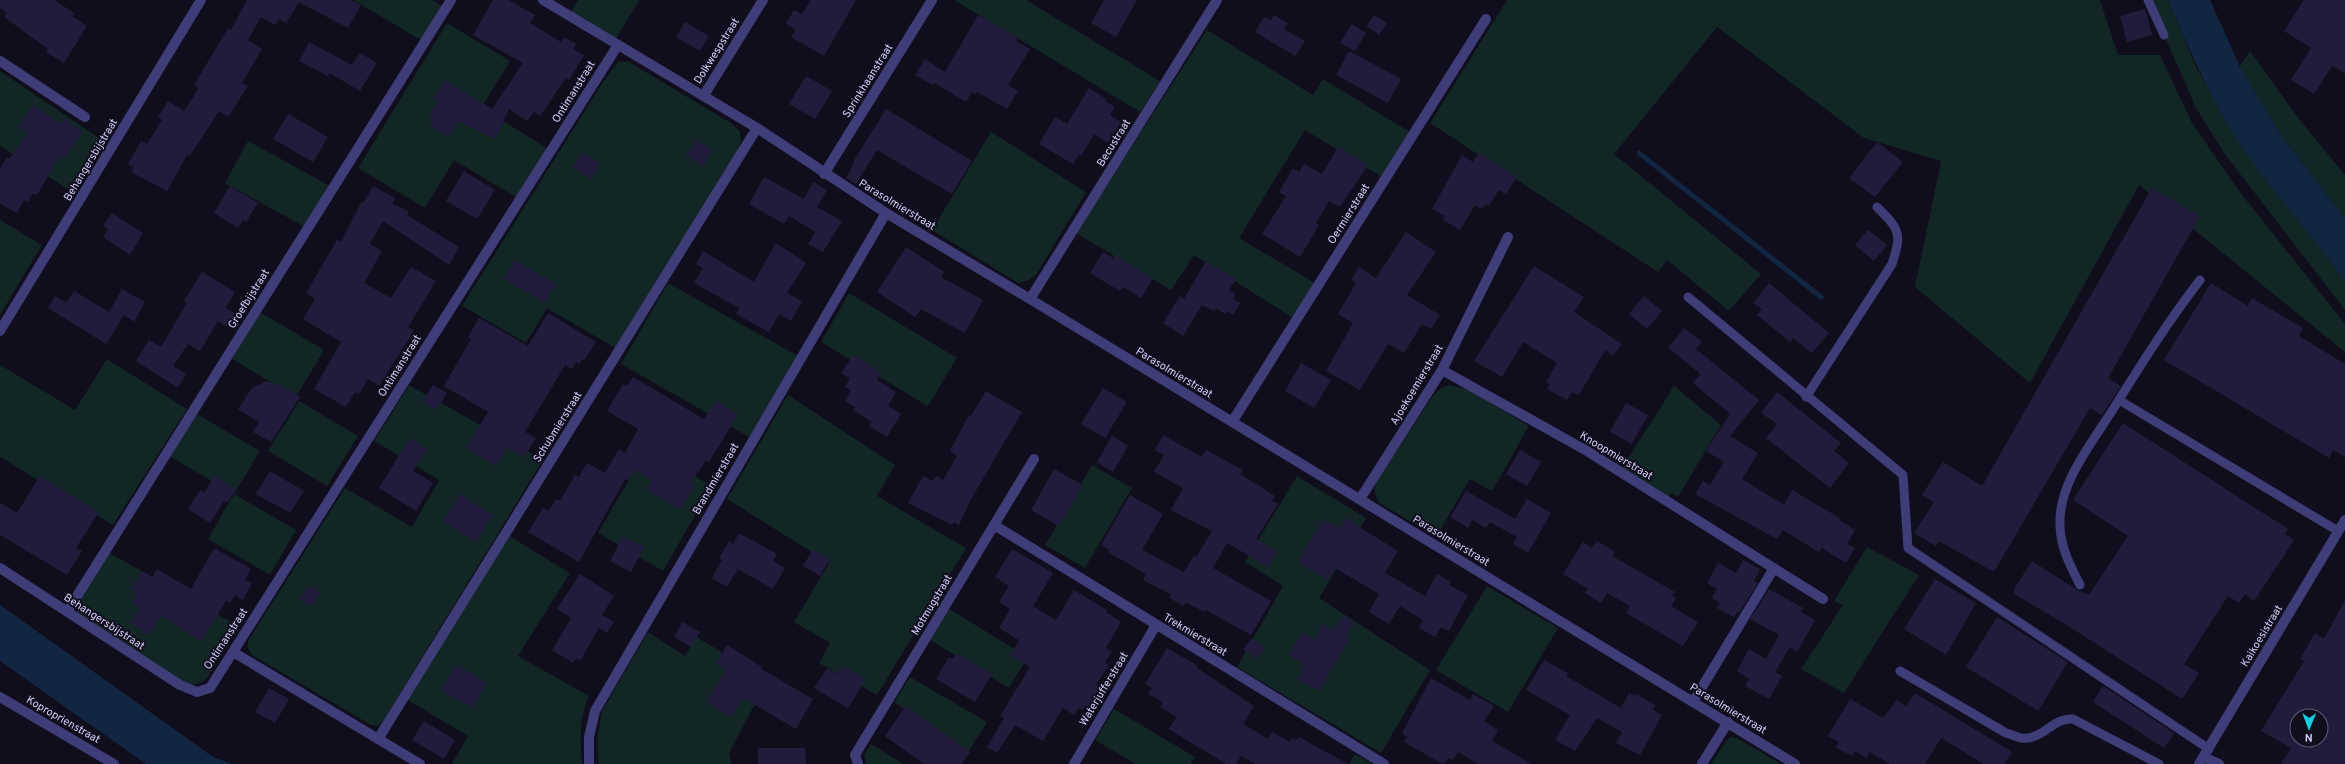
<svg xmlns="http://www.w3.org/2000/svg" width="2345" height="764" font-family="Overpass,sans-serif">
<rect width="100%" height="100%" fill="#100e1d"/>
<!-- green -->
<path fill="#112625" d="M353,0H432L442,6L421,40Z
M578,0H639L613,44L567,18Z
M954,0H1026L1160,81L1140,112Z
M1507,0H2100L2118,55H2160L2192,123L2239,191L2345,324V352L2139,185L2030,383L1915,287L1941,161L1864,138L1717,27L1614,154L1761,274L1729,311L1667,260L1658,272L1430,123Z
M2149,0H2168L2196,67L2245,152L2326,253L2345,282V310L2224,153L2195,106Z
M447,23L510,61L481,108L547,148L516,197L454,160L425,208L358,168Z
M1207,30L1313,95L1323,79L1410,132L1382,177L1305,130L1239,238L1315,283L1293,318L1194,255L1171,290L1076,233Z
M2250,51L2299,119L2345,175V218L2280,134L2239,67Z
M619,61L629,62L731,123L740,131L741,141L738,152L617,349L547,308L526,343L462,306L603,82Z
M0,71L105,142L74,193L0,146Z
M991,132L1086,192L1036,275L1029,280L1018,283L932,230Z
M248,141L330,186L307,228L225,183Z
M0,220L42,245L0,315Z
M668,283L798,356L751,438L621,364Z
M849,293L957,358L928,406L821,342Z
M260,312L324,350L296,397L232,359Z
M107,359L187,409L113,525L0,457V365L75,410Z
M409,385L543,460L383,721L378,726L371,725L252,655L248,649V641L345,488L412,527L439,480L374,441Z
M1449,385L1469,390L1529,426L1492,491L1470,479L1436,537L1378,502L1374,489L1377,481L1432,397L1440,389Z
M1674,386L1721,425L1678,497L1671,493L1668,497L1622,468Z
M788,395L895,465L877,496L966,548L877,695L819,663L830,643L794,622L829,563L727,499Z
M299,401L358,436L327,486L268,451Z
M195,413L260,451L234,494L296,530L270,575L208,539L234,494L169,456Z
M647,449L712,486L663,571L598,533Z
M1092,465L1132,488L1085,568L1045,545Z
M1297,476L1366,518L1319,598L1430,670L1381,753L1237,667L1283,586L1245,562Z
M507,535L570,573L518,656L589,696C579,718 580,740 582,764H452L468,736L406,699Z
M1867,547L1919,575L1844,693L1801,669L1843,605L1834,601Z
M108,552L238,626L207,678C198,686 190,685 178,683L81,619L77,612L78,602Z
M1487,586L1558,628L1508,712L1436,670Z
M949,609L1028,657L1009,688L930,640Z
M648,632L685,656L696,637L768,679L729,753L731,764H599L597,742L602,711Z
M910,677L987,722L967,754L894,702Z
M1114,709L1195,757L1191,764H1136L1095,740Z
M1731,737L1737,738L1781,764H1711L1726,741Z
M871,744L903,764H866L864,755Z
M1355,754L1372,764H1349Z"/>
<!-- water -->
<path fill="#122642" d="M2168,0H2210L2240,67L2280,134L2345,218V282C2315,236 2276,197 2245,152C2213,105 2190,52 2168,0Z
M0,605L213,757L232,764H146L0,661Z"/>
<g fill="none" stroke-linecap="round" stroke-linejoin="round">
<!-- stream -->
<path stroke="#122642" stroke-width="5" d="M1639,153L1821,297"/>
</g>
<!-- building -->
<path fill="#221c3c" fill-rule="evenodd" d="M0,0H54L74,13L72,16L87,26L64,63L46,52L48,49L4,17L7,13L0,8Z
M247,0H351L361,5L348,28L299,2L286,23L279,19L275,25L261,17L248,40L262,49L242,83L248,86L228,117L219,111L190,156L187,155L167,191L131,172L134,167L128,164L141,141L147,144L162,120L158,117L168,101L184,111L199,88L194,85L228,28L231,30Z
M493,0H508L535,15L530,23L561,42L564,37L576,44L573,49L584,55L569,80L566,78L540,116L534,112L527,121L509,109L495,139L458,121L448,137L429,126L433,118L429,116L438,102L433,99L445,80L492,109L523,63L473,35Z
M811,0H856L824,56L791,37L796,30L786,24L794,10L802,14Z
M1104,0H1137L1116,37L1091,23Z
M2304,0H2345V73L2332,66L2314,94L2291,80L2311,48L2284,31Z
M2145,9L2152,35L2127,42L2120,16Z
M978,15L1018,38L1016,41L1030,49L1008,85L1018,91L1007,109L977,92L976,94L972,92L966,102L934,83L933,85L915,75L925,59L945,72Z
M1274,15L1288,23L1284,29L1305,41L1295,56L1255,32L1264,17L1271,20Z
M1374,15L1387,23L1379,35L1366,26Z
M685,22L709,36L700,51L676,37Z
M1352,24L1366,33L1355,51L1340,43Z
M309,42L352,65L360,53L377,63L360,91L330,73L328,76L299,61Z
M1349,51L1401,79L1388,103L1336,75Z
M806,76L832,91L815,119L789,104Z
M1089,88L1106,99L1105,101L1115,107L1110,115L1121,122L1108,143L1094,134L1081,156L1079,154L1073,164L1039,144L1055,117L1067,124Z
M34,105L61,124L64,119L83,132L64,159L60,156L37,195L33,193L28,202L24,200L17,213L0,204V169L7,157L9,159L28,133L19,126Z
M886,109L972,161L952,194L877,150L856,184L846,178L854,163L853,162Z
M288,114L328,137L313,162L273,139Z
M696,140L713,150L703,166L686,156Z
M1877,142L1903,162L1875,197L1849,178Z
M1338,147L1368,165L1340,207L1329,201L1316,223L1319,225L1300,257L1262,234L1286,196L1279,192L1293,168L1299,172L1304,164L1322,174Z
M581,153L600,163L592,179L573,168Z
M1479,153L1517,177L1506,194L1499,190L1489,206L1486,204L1482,209L1475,205L1460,230L1443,220L1445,216L1432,209L1462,155L1473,162Z
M464,171L495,190L477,219L446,201Z
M764,177L804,199L813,182L827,190L817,207L842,221L823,252L808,244L815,232L789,216L784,224L749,204Z
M230,186L258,203L246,222L243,220L238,228L214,213Z
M373,186L395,198L393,204L409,212L407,215L459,247L449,265L383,221L370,244L382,251L364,283L391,298L411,267L436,281L408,327L414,331L379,386L368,379L359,394L355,392L346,407L314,389L341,342L303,319L315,299L306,293L337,240L341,242L362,201L364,202Z
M2152,188L2200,216L2108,378L2121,386L2102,415L2090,408L1994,572L1939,541L1936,546L1914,533L1934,502L1922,495L1943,462L1982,486Z
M112,213L143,233L130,255L103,237L108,229L103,226Z
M1868,230L1887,245L1874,261L1855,245Z
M1406,232L1436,252L1407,295L1440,315L1431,329L1422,324L1404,353L1388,344L1360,390L1326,371L1353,323L1338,314L1356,283L1351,280L1359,267L1376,278Z
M776,243L806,263L787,293L802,301L791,321L779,314L769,332L736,314L739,308L694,283L703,268L696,264L703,251L754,282Z
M906,247L944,272L941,277L983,300L965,333L921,309L915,317L877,292Z
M1103,252L1113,258L1114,255L1153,278L1141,298L1123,287L1120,291L1090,273Z
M515,260L556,284L545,303L504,279Z
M1206,261L1236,279L1229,290L1236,294L1233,299L1240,303L1233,315L1227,311L1225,314L1216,308L1214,311L1202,305L1183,336L1163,323L1180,296L1184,299Z
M1534,266L1584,297L1574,312L1622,344L1613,356L1605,350L1579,395L1572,392L1567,400L1547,389L1550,384L1546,382L1557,363L1523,342L1502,377L1474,361Z
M202,272L235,292L226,308L236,314L228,327L218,321L200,351L188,344L173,366L186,374L178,388L136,361L149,340L161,347L187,303L184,301Z
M1769,283L1829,333L1812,353L1793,338L1790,342L1757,315L1762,309L1753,303Z
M2211,283L2248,306L2252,298L2303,328L2299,336L2345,364V457L2333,450L2329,458L2164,360Z
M122,289L145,302L134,322L124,315L106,344L48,308L55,296L66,303L74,291L109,312Z
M1644,296L1662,311L1647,329L1629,314Z
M548,313L596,342L584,360L582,359L579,364L576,362L572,369L565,365L525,432L536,438L524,458L507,447L496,466L466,448L488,412L444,386L471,339L468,337L479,318L528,346Z
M1684,328L1702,342L1696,349L1759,400L1730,436L1758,453L1742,479L1784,505L1792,490L1840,518L1839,520L1855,530L1847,544L1855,548L1846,563L1822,548L1819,552L1783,530L1777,539L1695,494L1703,481L1710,485L1724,462L1706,451L1730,414L1693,383L1701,374L1668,348Z
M853,355L882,372L877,380L896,392L888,406L901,414L887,437L869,426L872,422L853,410L855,407L845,401L851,390L845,387L850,378L841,373Z
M1301,363L1331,380L1314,408L1285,391Z
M633,377L704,419L716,401L738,414L709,462L706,460L691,483L695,485L680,510L647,490L652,480L635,470L628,481L625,479L579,562L528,532L543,508L549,511L556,499L560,501L575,475L579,477L587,463L605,473L619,449L625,453L638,429L607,411L623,384L627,386Z
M266,381L283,386L300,397L271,442L253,432L259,422L238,409L252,388Z
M433,385L447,393L436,410L422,401Z
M1103,388L1127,402L1105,438L1081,424Z
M986,391L1022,412L970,501L959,525L954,522L952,525L908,503L923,476L933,481L936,476L943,480L957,456L950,451L969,415L971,416Z
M1777,392L1841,443L1834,451L1849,463L1830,488L1766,438L1777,424L1761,413Z
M1626,403L1648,415L1632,444L1610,432Z
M2123,423L2288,529L2285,534L2294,540L2254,601L2245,594L2239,603L2228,596L2184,664L2199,673L2182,699L2062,622L2014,594V589L2032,561L2077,590L2089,595L2128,536L2073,500Z
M1163,435L1202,457L1206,450L1243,470L1240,474L1275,496L1272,501L1278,504L1256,539L1277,552L1268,567L1227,543L1213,568L1271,601L1251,635L1206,610L1204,612L1186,602L1184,606L1169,598L1171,594L1143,580L1146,574L1108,552L1109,550L1101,545L1130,495L1163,514L1142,550L1184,572L1194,555L1197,556L1212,531L1171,510L1183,488L1154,472L1164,455L1155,450Z
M1112,436L1128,446L1113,472L1097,462Z
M410,438L427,449L413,471L433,483L416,511L379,488Z
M1520,450L1541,462L1527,486L1506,474Z
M1054,469L1083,485L1059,526L1031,510Z
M270,471L304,491L290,513L256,494Z
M215,475L236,490L227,503L224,501L210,523L188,509L200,490L204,493Z
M40,476L99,512L76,548L82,551L67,575L0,535V503L17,513Z
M1466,491L1515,519L1527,499L1551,513L1528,553L1513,544L1517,537L1490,522L1486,528L1472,520L1468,528L1450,517Z
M460,494L493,515L476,542L443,521Z
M1345,518L1398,551L1385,573L1425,596L1437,574L1451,582L1449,585L1468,595L1449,631L1441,627L1435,637L1419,628L1423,620L1400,606L1389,624L1369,612L1379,594L1335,568L1328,580L1298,562L1323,519L1339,528Z
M739,533L777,554L773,561L785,568L773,589L738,569L727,587L712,578L722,560L719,558L729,541L733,544Z
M623,536L644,547L631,572L610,561Z
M1597,541L1615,552L1612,556L1675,592L1672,596L1676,598L1671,606L1698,622L1683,646L1626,613L1630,606L1607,593L1601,603L1585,593L1588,589L1563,574L1583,542L1592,548Z
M214,548L251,569L245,580L252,583L243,600L235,595L230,603L226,601L201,641L161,616L150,635L130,623L140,608L132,603L138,593L131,589L142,571L152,577L157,569L191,589Z
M813,549L830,559L820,576L803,566Z
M1012,549L1053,573L1033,606L1056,620L1074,590L1107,610L1106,612L1121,622L1106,648L1112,652L1105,662L1109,665L1096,685L1102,689L1090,709L1085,706L1083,710L1078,708L1074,715L1063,708L1043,741L1015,725L997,753L987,747L1004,718L1000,716L1030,667L1010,655L1019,640L999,628L1010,609L999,602L1009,586L995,577Z
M1743,560L1760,569L1754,581L1758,583L1739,613L1737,612L1734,617L1717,608L1720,603L1712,598L1717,589L1707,583L1718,563L1736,573Z
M580,574L614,596L602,615L614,622L607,633L599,628L580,661L576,658L573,663L552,650L571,618L557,609Z
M1935,579L1976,603L1946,655L1904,629Z
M310,585L321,594L310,607L299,598Z
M1769,589L1803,608L1801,612L1815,620L1797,652L1790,647L1775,672L1782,676L1769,699L1745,686L1749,679L1737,671L1749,649L1766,659L1779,635L1750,619Z
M2345,600V764H2281L2291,748L2261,731L2304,661L2300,659L2315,633L2324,639ZM2297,716H2321V740H2297Z
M1343,616L1355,622L1346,637L1349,639L1319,691L1297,679L1306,665L1289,655L1302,632L1315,640L1323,624L1334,630Z
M1997,617L2068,662L2038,711L1966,667Z
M682,622L700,632L691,647L674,637Z
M1252,638L1265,648L1256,659L1243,649Z
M727,645L762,667L761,669L813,699L796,729L743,698L731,717L706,702L726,670L716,663Z
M1167,648L1198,666L1197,668L1254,706L1243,724L1268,739L1272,732L1290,742L1292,738L1296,740L1299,737L1348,764H1255L1241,756L1236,764H1226L1169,729L1177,717L1160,707L1163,702L1148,694L1152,688L1145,684Z
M957,653L992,674L975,702L936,679L949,657L953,659Z
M1544,660L1568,673L1566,676L1621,708L1629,693L1635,696L1636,694L1655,705L1653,710L1662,715L1640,755L1616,743L1622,732L1597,718L1575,751L1555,740L1570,715L1526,690Z
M456,665L487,683L472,708L441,690Z
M843,666L866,679L848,708L814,688L827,668L838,674Z
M1431,678L1470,700L1473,694L1494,706L1484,721L1498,730L1492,741L1531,764H1478L1458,752L1453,760L1449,758L1443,764L1404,742L1407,737L1402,733Z
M2103,686L2174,733L2164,748L2093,702Z
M269,688L289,699L275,723L255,712Z
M1915,693L2012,752L2004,764H1984L1941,738L1925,764H1890L1870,752L1866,758L1855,751L1852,756L1835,747L1839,742L1828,736L1850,699L1883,718L1897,700L1906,707Z
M906,706L970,752L961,764H924L885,736Z
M424,721L455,740L444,759L412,740Z
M758,748H805L806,764H758Z"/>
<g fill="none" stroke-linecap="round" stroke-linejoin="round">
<!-- service -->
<path stroke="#3e3d78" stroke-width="9" d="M2148,0L2164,35
M1688,297L1903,475L1908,548L2209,749
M1806,397L1892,264C1902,233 1900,230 1877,207
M2119,400L2338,531
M2080,585C2071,567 2060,547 2060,525C2058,482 2094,441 2115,406C2142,363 2169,320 2200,280
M1900,671L2006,733C2011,734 2016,737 2021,738C2042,741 2053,717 2073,719L2159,764"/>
<!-- minor -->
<path stroke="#3e3d78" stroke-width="10" d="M543,0L757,128L886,213L1030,299L1795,764
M0,61L85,117
M704,95L763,0
M824,174L932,0
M1030,299L1217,0
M0,331L201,0
M1442,370L1587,451L1823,599
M1232,422L1486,19
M1360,499L1442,370L1508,237
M994,525L1384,764
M0,568L180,685L197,692L210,688L618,45
M67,612L451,0
M233,652L420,764
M0,697L114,764
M1693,702L1774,568
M378,739L757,128
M2204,757L2219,764
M589,764V737L595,711L886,213
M858,764L855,755L1034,459
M1074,764L1156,625
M1702,764L1728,722
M2199,764L2345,520"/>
</g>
<g text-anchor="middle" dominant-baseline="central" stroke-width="4" stroke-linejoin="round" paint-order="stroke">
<!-- street labels -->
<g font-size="11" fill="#d3cefa" stroke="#100e1d">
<text transform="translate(717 51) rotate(-58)">Dolkwespstraat</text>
<text transform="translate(868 81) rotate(-58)">Sprinkhaanstraat</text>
<text transform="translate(574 92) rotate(-58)">Ontimanstraat</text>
<text transform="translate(1114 143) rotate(-58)">Becustraat</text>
<text transform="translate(91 160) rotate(-59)">Behangersbijstraat</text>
<text transform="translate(897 205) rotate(31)">Parasolmierstraat</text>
<text transform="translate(1349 214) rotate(-58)">Oermierstraat</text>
<text transform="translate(249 299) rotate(-58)">Groefbijstraat</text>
<text transform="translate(400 366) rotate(-58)">Ontimanstraat</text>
<text transform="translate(1174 373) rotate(31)">Parasolmierstraat</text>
<text transform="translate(1417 385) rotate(-59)">Ajoekoemierstraat</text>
<text transform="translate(558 427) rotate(-58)">Schubmierstraat</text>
<text transform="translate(1616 456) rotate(31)">Knoopmierstraat</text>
<text transform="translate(716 479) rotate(-60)">Brandmierstraat</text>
<text transform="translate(1451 541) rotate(31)">Parasolmierstraat</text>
<text transform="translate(932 605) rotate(-59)">Motmugstraat</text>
<text transform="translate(104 622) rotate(33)">Behangersbijstraat</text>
<text transform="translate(1195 635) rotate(31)">Trekmierstraat</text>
<text transform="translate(2262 636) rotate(-59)">Kaikoesistraat</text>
<text transform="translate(226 639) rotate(-57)">Ontimanstraat</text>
<text transform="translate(1104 689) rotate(-59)">Waterjufferstraat</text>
<text transform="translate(1728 709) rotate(31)">Parasolmierstraat</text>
<text transform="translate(63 720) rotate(30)">Koproprienstraat</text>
</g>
</g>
<!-- north arrow -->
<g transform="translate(2309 728) rotate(181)"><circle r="19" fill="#100e1d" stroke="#5e5b75"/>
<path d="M0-3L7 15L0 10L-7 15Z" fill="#15cedf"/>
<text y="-6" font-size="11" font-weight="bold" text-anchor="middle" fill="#d3cefa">N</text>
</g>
</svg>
